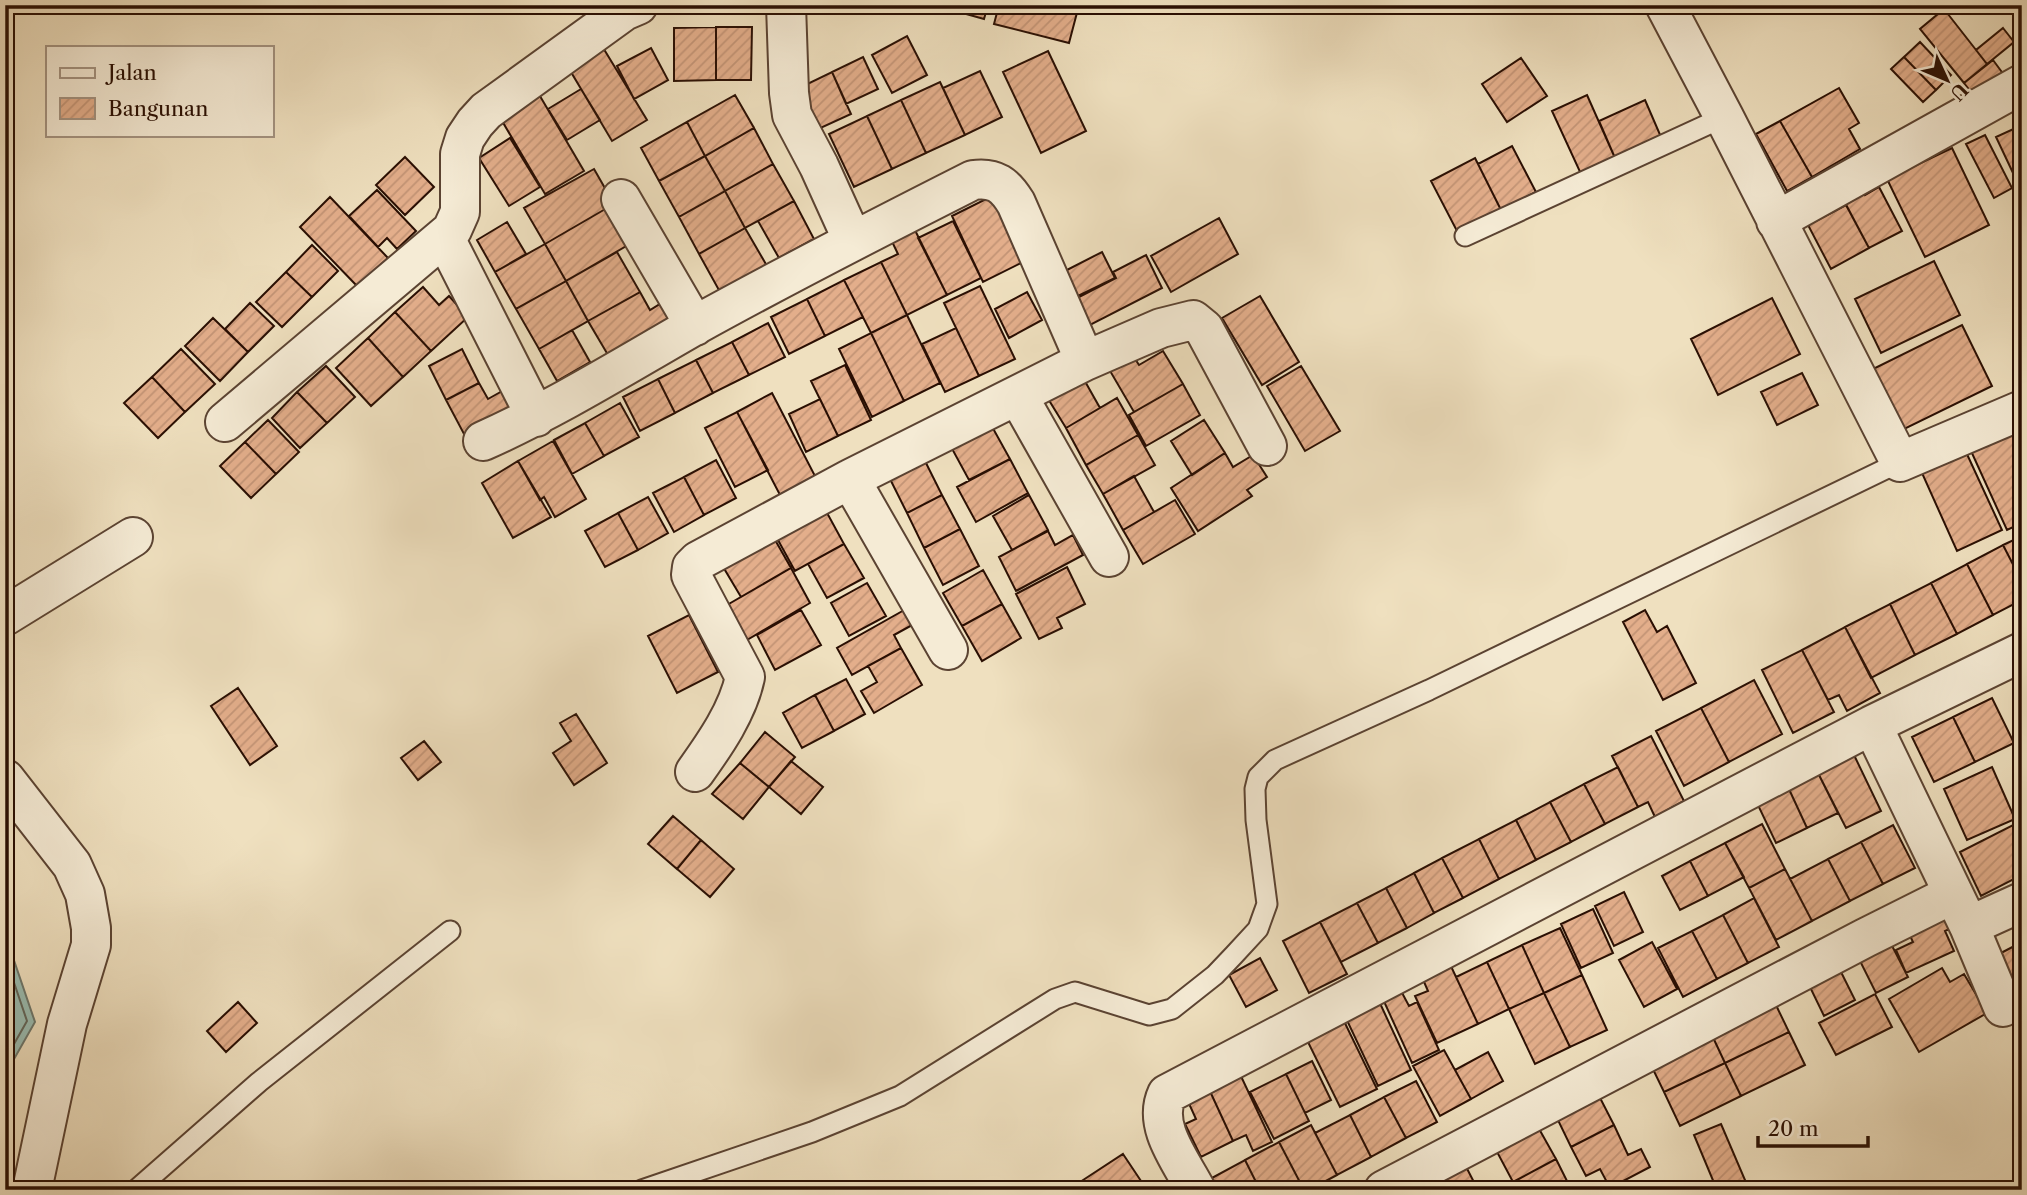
<svg xmlns="http://www.w3.org/2000/svg" width="2027" height="1195" font-family="'Libre Caslon Text',serif">
<defs>
<pattern id="building-hatch" width="6" height="6" patternUnits="userSpaceOnUse" patternTransform="scale(1.75)"><rect width="6" height="6" fill="#e3ae8b"/><path d="M-1 1l2-2M0 6l6-6M5 7l2-2" fill="none" stroke="#c39476"/></pattern>
</defs>
<rect width="100%" height="100%" fill="#efe0bf"/>
<filter id="stains"><feTurbulence type="fractalNoise" baseFrequency=".00286" numOctaves="4"/><feColorMatrix values="0 0 0 0 .2 0 0 0 0 .09 0 0 0 0 .02 0 0 0 .5 -.17"/></filter>
<radialGradient id="worn" r=".72"><stop offset=".6" stop-color="#630" stop-opacity="0"/><stop offset="1" stop-color="#630" stop-opacity=".3"/></radialGradient>
<!-- water -->
<path fill="#9abdb2" stroke="#6d776c" stroke-width="2" d="M5,934L35,1022L5,1075Z"/>
<g fill="none" stroke-linecap="round" stroke-linejoin="round">
<!-- shore -->
<path stroke="#62665a" stroke-width="2" d="M5,956L27,1021L5,1060"/>
</g>
<!-- building -->
<path fill="url(#building-hatch)" stroke="#2a0f03" stroke-width="2" d="M934,5H988L984,19Z
M999,5H1079L1069,43L994,24Z
M1944,9L1987,64L1964,83L1920,29Z
M716,27H752L751,80H716Z
M716,27V80L674,81V28Z
M2003,28L2014,42L1987,64L1976,50Z
M907,36L927,75L892,93L872,55Z
M1920,42L1951,75L1936,90L1904,57Z
M602,46L647,120L612,141L568,67Z
M651,48L668,80L634,99L617,66Z
M1048,51L1086,131L1041,153L1003,72Z
M863,57L878,89L846,104L832,72Z
M1904,57L1936,90L1923,102L1891,69Z
M1521,58L1547,96L1507,122L1482,84Z
M1993,60L2007,79L1979,102L1964,83Z
M980,71L1002,117L965,135L943,88Z
M832,72L851,114L814,131L795,90Z
M940,82L965,135L926,153L901,100Z
M1839,88L1859,123L1849,129L1860,149L1812,177L1780,121Z
M581,89L600,120L567,140L548,109Z
M537,91L584,171L545,194L498,114Z
M735,95L754,128L705,156L687,122Z
M1587,95L1615,158L1581,174L1552,111Z
M901,100L926,153L892,169L867,116Z
M1645,100L1661,137L1615,158L1599,121Z
M867,116L892,169L854,187L829,134Z
M1780,121L1812,177L1787,191L1756,134Z
M687,122L705,156L659,181L641,148Z
M2022,125V192L1996,137Z
M754,128L773,164L725,191L705,156Z
M1985,135L2012,188L1994,198L1966,144Z
M510,138L540,187L509,206L479,158Z
M1512,146L1536,192L1501,210L1478,164Z
M1952,148L1989,225L1925,257L1887,179Z
M705,156L725,191L679,217L659,181Z
M405,157L434,187L405,215L376,185Z
M1475,158L1501,210L1458,233L1431,181Z
M773,164L794,201L745,228L725,191Z
M594,169L614,204L545,244L524,208Z
M1861,186L1865,195L1879,187L1902,231L1869,248L1842,197Z
M377,190L416,231L397,249L387,238L378,247L349,216Z
M725,191L745,228L699,254L679,217Z
M992,196L1029,259L983,282L952,216Z
M330,197L388,258L358,287L300,227Z
M794,201L814,239L779,258L758,221Z
M614,204L635,241L566,281L545,244Z
M1846,205L1869,248L1831,269L1808,225Z
M908,216L947,295L907,315L881,262L898,254L885,227Z
M1219,218L1238,254L1171,292L1151,256Z
M953,221L981,278L947,295L918,238Z
M507,222L526,254L495,272L477,240Z
M745,228L767,266L720,292L699,254Z
M545,244L566,281L516,309L495,272Z
M312,245L338,271L312,297L286,272Z
M617,252L640,292L588,321L566,281Z
M1102,252L1115,278L1076,297L1063,272Z
M1146,255L1162,288L1090,325L1077,298L1116,278L1113,272Z
M1934,261L1960,315L1881,353L1855,299Z
M881,262L907,315L871,333L844,280Z
M286,272L312,297L282,327L256,302Z
M844,280L863,317L825,336L807,299Z
M566,281L588,321L539,349L516,309Z
M980,286L1015,359L979,376L944,303Z
M423,287L439,305L449,296L468,317L431,351L395,312Z
M640,292L650,310L668,299L677,315L608,355L588,321Z
M1027,292L1042,320L1009,338L995,309Z
M1260,296L1299,362L1262,385L1222,318Z
M1772,298L1800,354L1718,395L1691,339Z
M807,299L825,336L789,354L771,317Z
M250,303L274,326L248,352L225,329Z
M395,312L431,351L403,377L368,338Z
M907,315L940,383L904,401L871,333Z
M213,318L248,352L220,381L185,346Z
M768,323L785,357L749,375L732,342Z
M1962,325L1992,386L1896,433L1867,372Z
M956,328L979,376L945,392L922,344Z
M572,330L590,362L557,381L539,349Z
M871,333L904,401L872,417L839,349Z
M368,338L403,377L371,406L336,368Z
M732,342L749,375L713,393L696,360Z
M181,349L215,384L185,412L152,377Z
M462,349L479,383L446,400L429,366Z
M1130,351L1139,365L1163,351L1183,384L1134,412L1106,364Z
M696,360L713,393L675,413L658,379Z
M845,365L871,420L838,436L811,381Z
M326,366L355,397L327,423L297,392Z
M1301,366L1340,431L1305,451L1267,386Z
M1802,373L1818,405L1777,425L1761,392Z
M1082,376L1100,408L1066,428L1047,397Z
M152,377L185,412L158,438L124,403Z
M658,379L675,413L640,431L623,397Z
M479,383L488,399L504,390L514,408L464,434L446,400Z
M1183,384L1200,415L1146,446L1129,415Z
M297,392L327,423L300,448L272,418Z
M772,393L815,476L780,495L737,412Z
M1117,398L1138,435L1086,465L1066,428Z
M820,399L838,436L806,452L789,414Z
M620,403L639,437L604,456L585,423Z
M737,412L768,470L735,487L705,428Z
M268,420L299,452L276,474L245,442Z
M1204,420L1225,453L1192,475L1171,441Z
M585,423L604,456L572,474L554,440Z
M990,423L1010,459L969,480L950,445Z
M2020,429L2022,523L2007,530L1971,451Z
M1138,435L1155,465L1103,494L1086,465Z
M553,441L586,499L555,517L544,497L540,500L518,461Z
M245,442L276,474L251,498L220,466Z
M1966,452L2002,530L1957,551L1922,473Z
M1225,453L1233,467L1253,455L1267,477L1247,490L1252,496L1198,531L1171,488Z
M923,457L942,495L907,513L888,475Z
M1010,459L1028,493L976,522L957,487Z
M716,460L736,498L704,515L684,477Z
M518,461L551,517L513,538L482,483Z
M1134,476L1154,512L1123,530L1103,494Z
M684,477L704,515L674,532L653,493Z
M942,495L960,529L924,548L907,513Z
M1029,495L1048,530L1012,550L993,516Z
M648,497L668,533L638,550L618,513Z
M1175,500L1195,534L1143,564L1123,530Z
M826,511L844,544L795,571L773,531Z
M618,513L638,550L605,567L585,531Z
M960,529L979,566L943,585L924,548Z
M770,531L791,568L741,597L719,560Z
M1048,531L1055,545L1073,535L1083,555L1016,591L999,557Z
M2022,536V582L2003,545Z
M844,544L864,578L827,598L808,564Z
M2003,545L2022,582V600L1993,615L1967,564Z
M1967,564L1993,615L1957,634L1931,583Z
M1067,567L1085,604L1057,618L1062,628L1039,639L1016,594Z
M791,568L810,603L747,640L727,605Z
M983,570L1002,604L962,626L943,593Z
M867,583L886,616L849,636L831,603Z
M1931,583L1957,634L1915,655L1890,604Z
M1002,604L1021,638L982,661L962,626Z
M1890,604L1915,655L1871,678L1845,627Z
M906,609L914,624L894,635L901,648L852,675L837,648Z
M801,610L821,645L775,670L757,635Z
M1645,610L1657,632L1667,626L1696,683L1663,700L1623,622Z
M689,615L718,672L677,693L648,636Z
M1845,627L1880,693L1847,711L1839,695L1828,700L1802,650Z
M901,648L922,685L874,713L861,691L877,682L868,666Z
M1802,650L1834,712L1793,733L1762,670Z
M846,679L865,714L834,731L815,695Z
M1754,680L1782,734L1729,762L1701,708Z
M238,688L277,746L250,765L211,706Z
M815,695L834,731L802,748L783,713Z
M1992,698L2014,743L1975,762L1953,717Z
M1701,708L1729,762L1684,786L1656,731Z
M576,714L607,763L574,785L553,753L571,741L560,723Z
M1953,717L1975,762L1934,782L1912,737Z
M765,732L795,757L769,787L740,763Z
M1651,736L1684,801L1655,817L1648,802L1638,807L1612,756Z
M424,741L441,762L418,780L401,758Z
M1854,755L1881,811L1846,828L1818,773Z
M791,761L823,787L801,814L769,787Z
M740,763L769,787L743,819L712,794Z
M1618,767L1638,807L1605,824L1584,784Z
M1992,767L2015,819L1967,840L1944,789Z
M1818,773L1838,813L1807,828L1788,787Z
M1584,784L1605,824L1571,842L1550,802Z
M1788,787L1807,828L1776,843L1757,803Z
M1550,802L1571,842L1536,860L1516,820Z
M673,816L701,840L677,869L648,844Z
M1516,820L1536,860L1499,879L1479,839Z
M2017,823L2022,833V875L1981,896L1960,852Z
M1762,824L1785,869L1749,888L1725,843Z
M1893,825L1915,868L1883,884L1861,842Z
M1479,839L1499,879L1463,898L1442,858Z
M701,840L734,869L710,897L677,869Z
M1861,842L1883,884L1850,901L1828,859Z
M1725,843L1744,877L1708,896L1690,861Z
M1442,858L1463,898L1434,913L1414,873Z
M1828,859L1850,901L1812,921L1790,879Z
M1690,861L1708,896L1680,910L1662,876Z
M1785,869L1812,921L1776,940L1749,888Z
M1414,873L1434,913L1407,928L1386,888Z
M1386,888L1407,928L1378,943L1357,903Z
M1624,892L1643,932L1614,946L1595,906Z
M1754,898L1779,947L1748,963L1723,915Z
M1357,903L1378,943L1341,962L1320,922Z
M1944,904L1954,927L1945,931L1954,951L1906,973L1896,950L1913,942L1904,923Z
M1593,909L1613,953L1581,968L1561,924Z
M1723,915L1748,963L1717,979L1692,931Z
M1320,922L1347,974L1309,993L1283,941Z
M1560,928L1582,975L1544,993L1522,945Z
M1692,931L1717,979L1683,997L1658,948Z
M1887,936L1908,977L1876,993L1856,953Z
M1652,942L1677,989L1644,1007L1619,960Z
M2022,942V997L1999,954Z
M1522,945L1544,993L1509,1009L1487,962Z
M1260,958L1277,990L1246,1007L1229,975Z
M1449,962L1478,1024L1437,1043L1415,996L1428,991L1421,975Z
M1487,962L1509,1009L1478,1024L1456,977Z
M1942,968L1950,982L1964,974L1987,1013L1919,1052L1889,999Z
M1840,970L1855,1000L1824,1016L1809,985Z
M1582,975L1607,1030L1570,1047L1544,993Z
M1400,989L1409,1006L1417,1002L1439,1050L1412,1063L1382,997Z
M1544,993L1570,1047L1535,1064L1509,1009Z
M1875,994L1892,1027L1836,1055L1819,1023Z
M1378,999L1411,1070L1378,1086L1344,1014Z
M1774,1001L1789,1032L1725,1063L1710,1031Z
M238,1002L257,1023L226,1052L207,1031Z
M1342,1017L1377,1089L1340,1107L1305,1036Z
M1710,1031L1725,1063L1664,1092L1649,1061Z
M1789,1032L1805,1065L1741,1096L1725,1063Z
M1444,1050L1471,1099L1440,1116L1413,1066Z
M1488,1052L1503,1081L1471,1099L1455,1070Z
M1312,1061L1331,1100L1305,1113L1286,1074Z
M1725,1063L1741,1096L1680,1126L1664,1092Z
M1239,1072L1272,1142L1253,1151L1246,1135L1233,1141L1208,1087Z
M1286,1074L1309,1121L1274,1139L1250,1092Z
M1416,1081L1437,1122L1406,1138L1384,1097Z
M1208,1087L1233,1141L1201,1157L1185,1124L1196,1119L1186,1097Z
M1597,1092L1614,1125L1571,1147L1555,1114Z
M1384,1097L1406,1138L1371,1157L1350,1115Z
M1350,1115L1371,1157L1337,1175L1315,1133Z
M1721,1124L1748,1187L1743,1190H1717L1694,1135Z
M1311,1125L1337,1175L1309,1190H1304L1279,1142Z
M1614,1125L1628,1155L1641,1149L1650,1167L1610,1188L1600,1169L1586,1176L1571,1147Z
M1538,1127L1556,1159L1513,1182L1496,1150Z
M1279,1142L1304,1190H1260L1245,1160Z
M1123,1154L1145,1187L1141,1190H1080L1077,1184Z
M1460,1155L1478,1190H1394Z
M1556,1159L1571,1189L1517,1190L1513,1182Z
M1245,1160L1260,1190H1215L1210,1179Z"/>
<g fill="none" stroke-linecap="round" stroke-linejoin="round">
<!-- lane casing -->
<g stroke="#5b4332" stroke-width="23">
<path id="lane" d="M1465,236L1724,117
M136,1190L259,1082L450,931
M642,1190L812,1132L900,1096L1055,999L1075,992L1149,1015L1172,1009L1215,975L1234,955L1258,929L1267,904L1256,820L1255,789L1258,777L1275,760L1429,690L1900,462"/>
</g>
<!-- street casing -->
<g stroke="#5b4332" stroke-width="42">
<path id="street" d="M786,5L789,93L792,115L819,166L853,241
M1665,5L1724,117L1900,462L2022,410
M621,199L695,326
M1776,221L2022,84
M445,238L536,417
M1018,396L1109,557
M225,422L452,230L460,212V154L465,138L475,123L486,111L624,11L638,5
M483,441C557,408 624,366 694,326C786,275 880,227 973,180C995,177 1005,185 1016,203L1085,361
M850,479L948,650
M5,616L133,537
M2022,652L1872,725L1969,926L2022,902
M695,772C715,744 738,711 745,677L691,575L692,567L698,561L850,479L1085,361L1161,328L1193,320L1204,329L1267,446
M5,779L72,865L85,894L91,928V945L67,1024L32,1190
M1969,926L2003,1007
M1196,1190C1181,1161 1152,1126 1167,1094L1872,725
M1384,1190L1865,938L1953,894"/>
</g>
<!-- lane -->
<use href="#lane" stroke="#f5ebd5" stroke-width="19"/>
<!-- street -->
<use href="#street" stroke="#f5ebd5" stroke-width="38"/>
</g>
<!-- margin -->
<rect width="2027" height="1195" fill="none" stroke="#efe0bf" stroke-width="28"/>
<rect x="7" y="7" width="2013" height="1181" fill="none" stroke="#2a0f03" stroke-width="3.5"/>
<rect x="14" y="14" width="1999" height="1167" fill="none" stroke="#2a0f03" stroke-width="2"/>
<!-- legend -->
<rect x="46" y="46" width="228" height="91" fill="#f5ebd5" stroke="#a49381" stroke-width="2"/>
<rect x="60" y="68" width="35" height="10" fill="#f5ebd5" stroke="#a49381" stroke-width="2"/>
<text x="108" y="80" font-size="21" fill="#2a0f03">Jalan</text>
<rect x="60" y="98" width="35" height="21" fill="url(#building-hatch)" stroke="#a49381" stroke-width="2"/>
<text x="108" y="116" font-size="21" fill="#2a0f03">Bangunan</text>
<!-- north arrow -->
<g transform="translate(1947 80) rotate(134)" stroke="#f5ebd5" stroke-width="5" paint-order="stroke">
<path d="M0-5L12 26L0 18L-12 26Z" fill="#2a0f03"/>
<text y="-10" font-size="19" font-weight="bold" text-anchor="middle" fill="#2a0f03">U</text>
</g>
<!-- scale -->
<path d="M1758 1136v10h110v-10" fill="none" stroke="#2a0f03" stroke-width="3.5"/>
<text x="1768" y="1136" font-size="21" fill="#2a0f03" stroke="#f5ebd5" stroke-width="5" paint-order="stroke">20 m</text>
<rect width="100%" height="100%" filter="url(#stains)"/>
<rect width="100%" height="100%" fill="url(#worn)"/>
</svg>
